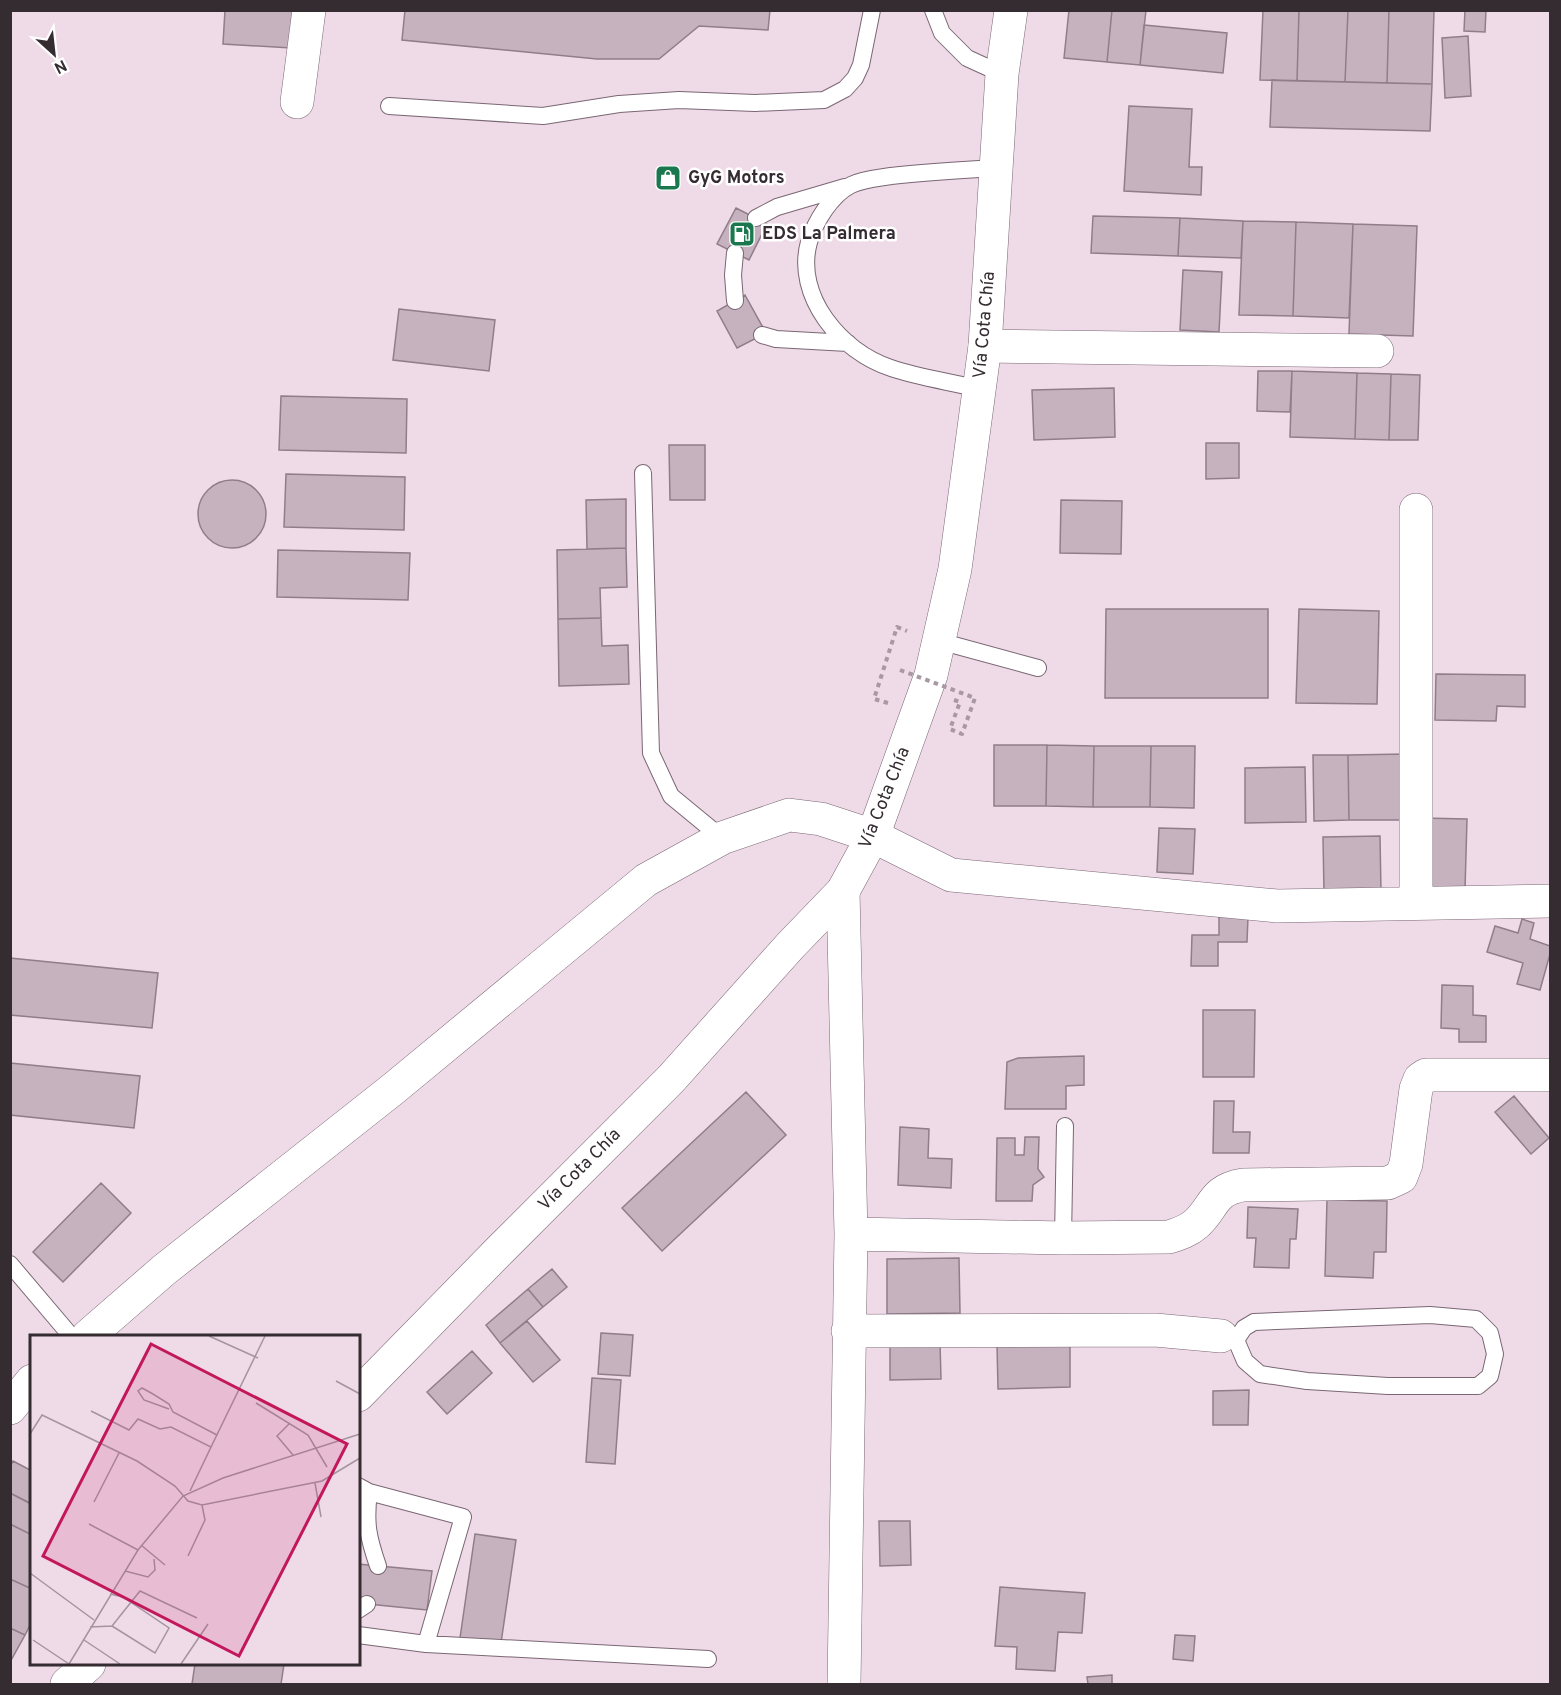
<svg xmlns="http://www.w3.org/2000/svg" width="1561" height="1695" font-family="Overpass,sans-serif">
<rect width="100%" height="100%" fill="#efdae8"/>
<!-- building -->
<path fill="#c6b2bf" stroke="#907d8a" stroke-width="1.5" d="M225,10H294L291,48L223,44Z
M405,10H770L768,30L699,26L659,59H597L402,40Z
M1069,10H1112L1107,62L1064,58Z
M1112,10H1146L1140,65L1107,62Z
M1263,10H1299L1297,81L1260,80Z
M1299,10H1348L1345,82L1297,81Z
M1348,10H1389L1387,83L1345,82Z
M1389,10H1434L1432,84L1387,83Z
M1465,10H1486L1485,32L1464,31Z
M1144,25L1227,33L1223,73L1140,65Z
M1468,36L1471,96L1445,98L1442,38Z
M1272,80L1432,84L1430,131L1270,127Z
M1129,106L1192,109L1189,167H1202L1201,195L1124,191Z
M736,208L767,224L749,260L717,244Z
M1093,216L1180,218L1178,256L1091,253Z
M1180,218L1243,221L1241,258L1178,256Z
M1243,221L1296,222L1293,316L1239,315Z
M1296,222L1353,224L1349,318L1293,316Z
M1353,224L1417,226L1413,336L1349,334Z
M1183,270L1222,272L1219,332L1180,330Z
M745,295L766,333L737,348L717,311Z
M399,309L495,320L489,371L393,360Z
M1258,371H1292L1290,412L1257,411Z
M1292,371L1357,373L1355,439L1290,437Z
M1357,373L1391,374L1389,440L1355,439Z
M1391,374L1420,375L1418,440H1389Z
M1114,388L1115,437L1034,440L1032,390Z
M281,396L407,399L406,453L279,450Z
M1206,443H1239V478L1206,479Z
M669,445H705V500H670Z
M286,474L405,477L404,530L284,527Z
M198 514a34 34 0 1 1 68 0a34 34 0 1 1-68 0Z
M626,499V548L587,549L586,500Z
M1061,500L1122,501L1121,554L1060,553Z
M626,548L627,587L600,588L601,618L558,619L557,550Z
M278,550L410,553L408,600L277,597Z
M1106,609H1268V698H1105Z
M1299,609L1379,611L1377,704L1296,703Z
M601,618L602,646L628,645L629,684L559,686L558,619Z
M1436,674L1525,675V707L1497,706L1496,721L1435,720Z
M994,745H1047L1046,806H994Z
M1047,745L1094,746L1093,807L1046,806Z
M1094,746H1151L1150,807H1093Z
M1151,746H1195L1194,808L1150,807Z
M1406,754V820H1349L1348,755Z
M1313,755H1348L1349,820L1314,821Z
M1305,767L1306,822L1245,823V768Z
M1422,818L1467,819L1465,889L1420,887Z
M1159,828L1195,829L1193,874L1157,872Z
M1380,836L1381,892L1324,893L1323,837Z
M1219,916L1248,917L1247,942H1218V966H1191L1192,935H1219Z
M1522,919L1534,923L1530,939L1550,946V954L1540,990L1517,984L1523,963L1487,952L1495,926L1518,933Z
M10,958L158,973L152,1028L10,1015Z
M1442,985L1473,986V1015L1486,1016V1042H1459V1029L1441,1028Z
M1203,1010H1255L1254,1077H1203Z
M1084,1056V1085L1066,1086V1109H1005L1007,1062L1018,1058Z
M10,1063L140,1076L134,1128L10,1115Z
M746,1092L786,1135L662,1251L622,1208Z
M1514,1096L1549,1138L1531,1154L1495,1112Z
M1214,1101H1234L1233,1132H1250L1249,1153H1213Z
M900,1127L929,1129L928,1158L952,1159L951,1188L898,1185Z
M1025,1137H1039L1038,1169L1044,1177L1033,1185L1032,1201H996L997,1138H1015V1155H1024Z
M101,1183L131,1213L63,1282L33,1252Z
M1327,1200L1387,1201L1386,1252H1374L1373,1278L1325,1276Z
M1248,1207L1298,1209L1296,1239H1290L1289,1268L1254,1267L1256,1238H1247Z
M959,1258L960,1313L887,1314V1259Z
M552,1269L567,1287L543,1307L528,1289Z
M528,1289L543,1307L500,1343L486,1325Z
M527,1321L560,1360L533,1382L500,1343Z
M601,1333L633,1335L630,1376L598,1374Z
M940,1342L941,1379L890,1380V1344Z
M1070,1342V1387L998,1389L997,1344Z
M472,1351L492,1373L447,1414L427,1392Z
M592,1378L621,1380L615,1464L586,1462Z
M1249,1390L1248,1425H1213V1391Z
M13,1461L32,1471V1498L29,1503L10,1493V1466Z
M10,1493L32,1504V1535L10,1524Z
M879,1521H910L911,1565L880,1566Z
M10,1524L32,1535V1589L10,1579Z
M475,1534L516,1540L501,1643L460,1638Z
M358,1564L432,1571L427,1610L358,1603Z
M10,1579L32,1589V1621L25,1635L10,1628Z
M1000,1587L1085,1593L1082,1633L1058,1632L1055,1671L1016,1669L1017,1647L995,1646Z
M10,1628L25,1635L10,1662Z
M1175,1635L1195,1636L1193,1661L1173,1659Z
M195,1664H284L281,1684H192Z
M1112,1675V1684H1088L1087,1677Z"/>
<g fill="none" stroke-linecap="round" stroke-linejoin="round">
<!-- lane casing -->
<g stroke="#7a6773" stroke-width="18">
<path id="lane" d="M933,10L942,33L967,58L1002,74
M389,106L543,116L619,104L679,100L755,103L824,100L845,89L855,78L861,65L872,10
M756,218L777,207L845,187
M735,253L733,275L735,301
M762,335L776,339L848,343
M979,389C951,382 917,377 891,368C841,352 794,296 809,242C815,222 831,195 851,185C863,179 879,178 891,176C926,172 961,170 996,168
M643,473L651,753L671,796L722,838
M939,641L1038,668
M1063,1238L1065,1126
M10,1264L71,1336
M1430,1315L1476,1319L1490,1333L1495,1354L1490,1376L1478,1386H1388L1307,1381L1260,1374L1245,1361L1236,1340L1244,1328L1254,1322Z
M358,1486L369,1492L463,1517L426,1644
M369,1492C365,1523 368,1537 378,1566
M358,1610L367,1604
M358,1635L426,1644L708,1659"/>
</g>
<!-- street casing -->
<g stroke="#7a6773" stroke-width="34">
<path id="street" d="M297,102L309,10
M985,346L1377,351
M1416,510V903
M843,891L851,1234L1063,1238L1169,1237C1179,1234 1188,1231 1196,1224C1215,1207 1212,1190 1243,1185L1388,1183L1401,1177L1406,1164L1416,1089L1420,1079L1426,1075H1550
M848,1331L1155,1330L1221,1336
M88,1336L164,1270L393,1089L646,880L722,838L789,815L821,819L873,836L951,875L1277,906L1550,901
M10,1408L32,1381
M844,1684L851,1234"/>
</g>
<!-- primary casing -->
<g stroke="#7a6773" stroke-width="34">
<path id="primary" d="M358,1395L499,1251L671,1079L790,946L843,891L873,836L931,675L955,569L985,346L1002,74L1011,10
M67,1684L89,1664"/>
</g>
<!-- path -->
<path stroke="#a898a3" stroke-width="4" stroke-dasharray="4.5 4.5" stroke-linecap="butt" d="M954,700L960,702L950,729L962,734L975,698
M888,703L874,699L897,627L907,631"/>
<!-- lane -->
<use href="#lane" stroke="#fff" stroke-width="16"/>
<!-- street -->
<use href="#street" stroke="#fff" stroke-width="33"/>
<!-- primary -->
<use href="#primary" stroke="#fff" stroke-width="33"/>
<!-- path-bridge -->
<path stroke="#a898a3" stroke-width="4" stroke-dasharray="4.5 4.5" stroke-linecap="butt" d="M900,670L975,698"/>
</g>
<!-- icons -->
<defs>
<g id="shop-square" transform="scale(1.35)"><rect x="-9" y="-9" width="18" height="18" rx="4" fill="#1b784e" stroke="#fff"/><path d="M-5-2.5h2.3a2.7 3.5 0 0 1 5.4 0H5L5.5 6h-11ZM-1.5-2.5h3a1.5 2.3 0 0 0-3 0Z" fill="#fff"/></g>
<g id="fuel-square" transform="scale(1.35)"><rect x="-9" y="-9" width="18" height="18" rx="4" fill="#1b784e" stroke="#fff"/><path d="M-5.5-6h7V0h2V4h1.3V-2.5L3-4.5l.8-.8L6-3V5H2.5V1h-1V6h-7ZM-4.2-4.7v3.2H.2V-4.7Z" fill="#fff"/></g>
</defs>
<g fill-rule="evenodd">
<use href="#shop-square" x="668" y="178"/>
<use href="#fuel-square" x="742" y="234"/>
</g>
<g text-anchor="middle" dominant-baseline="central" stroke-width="5" stroke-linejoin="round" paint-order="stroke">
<!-- poi labels -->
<g font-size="18" font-weight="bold" fill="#342c31" stroke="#fff" text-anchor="start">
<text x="688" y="178">GyG Motors</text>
<text x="762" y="234">EDS La Palmera</text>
</g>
<!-- street labels -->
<g font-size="18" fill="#342c31" stroke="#fff">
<text transform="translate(985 325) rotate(-85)">Vía Cota Chía</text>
<text transform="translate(885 798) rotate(-68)">Vía Cota Chía</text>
<text transform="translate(580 1170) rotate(-45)">Vía Cota Chía</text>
</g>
</g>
<!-- overview -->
<g transform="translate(30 1335)">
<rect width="330" height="330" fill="#efdae8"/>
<path fill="none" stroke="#a4949f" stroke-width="1.5" d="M179,1L228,23M306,46L330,59M226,68L278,100L297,132M139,74L114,65L108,56L112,53L123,59L139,69L143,77L187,100M61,76L99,95L108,84L130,94L141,92L181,112L160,156M260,88L247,101L263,120M0,99L12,80L107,126L145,151L158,166L172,170L292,146L330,123M181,112L235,1M285,148L291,182M64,167L89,118M59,189L108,215M111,210L135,230M158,221L175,185L172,170M95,236L118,242L125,235L124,224M0,238L64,285M80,259L93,262L139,293L125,318L82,291M60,292L82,291L110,256L167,283M3,305L39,329M54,305L90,329M39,329L108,215L153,161L193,143L330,99M151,329L178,289"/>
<path fill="#c2185b" fill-opacity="0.15" stroke="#c2185b" stroke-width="3" d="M121,9L317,109L209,321L13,221Z"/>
<rect width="330" height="330" fill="none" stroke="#342c31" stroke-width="3"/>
</g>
<!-- border -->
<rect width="1561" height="1695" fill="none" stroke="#342c31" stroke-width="24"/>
<!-- north arrow -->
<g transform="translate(54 54) rotate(153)" stroke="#ffffff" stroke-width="4.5" paint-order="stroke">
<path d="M0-4.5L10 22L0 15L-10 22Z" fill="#342c31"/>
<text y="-9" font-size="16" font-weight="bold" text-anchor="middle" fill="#342c31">N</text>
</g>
</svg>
